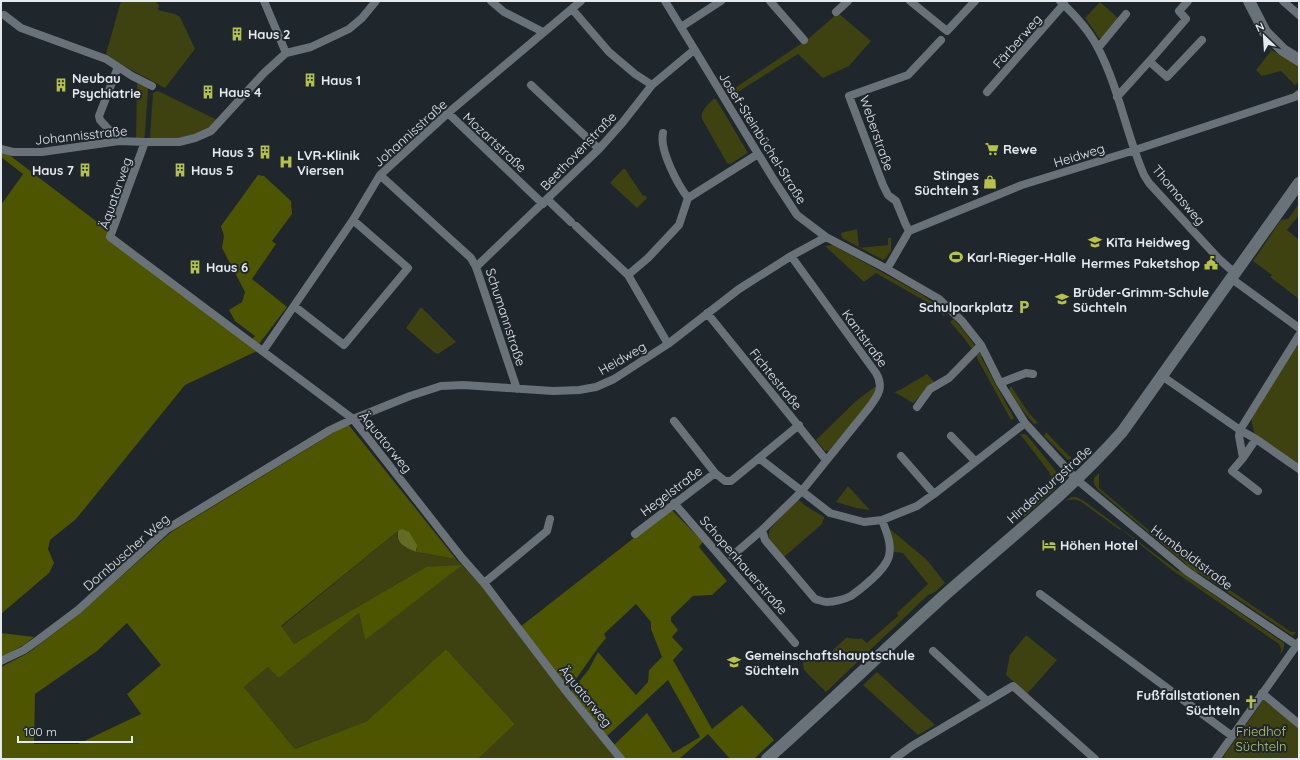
<svg xmlns="http://www.w3.org/2000/svg" width="1300" height="760" font-family="Quicksand,sans-serif">
<rect width="100%" height="100%" fill="#1f262c"/>
<!-- green -->
<path fill="#3d4210" d="M121,1H155L159,5L158,10L175,14L180,17L195,49L165,88L115,61L106,54Z
M1100,2L1118,18L1103,39L1099,38L1085,18Z
M838,13L871,41L849,66L823,78L798,54L733,95V91L735,88L808,39Z
M1266,47L1299,66V82L1294,86V84L1281,71L1262,76L1256,70L1271,51Z
M137,83L147,87L148,90L145,134L144,138H136Z
M158,91L217,120V123L200,134L177,139H152L150,137L153,93Z
M713,99H716L748,153L730,164L727,163L702,119C700,111 708,105 713,99Z
M623,169H625L643,196L645,195L647,198L637,208L610,183Z
M1299,204V215L1287,230L1299,240V299L1270,277L1272,275L1253,261L1281,220L1288,219Z
M857,229L859,248L888,245V238H891V251L885,259L883,260L842,238L841,233Z
M833,245L921,294L946,312L944,316L925,301L876,273L864,282L825,246Z
M421,307L456,342L438,354L435,353L406,328Z
M953,319L963,329L975,346V349H972L963,337L950,322Z
M1299,341V465L1254,433L1251,417Z
M981,352L983,356L981,357L1014,418L1011,420L977,358V354Z
M927,374L936,384L929,388L913,403L891,390L895,392L900,390Z
M876,386L877,387C871,405 842,435 829,451H825L816,440L856,401Z
M1011,386L1028,412L1038,423L1034,424L1020,407L1009,390Z
M331,431L334,432L170,533L182,523Z
M1046,432L1069,456L1072,458L1068,460L1044,436Z
M1020,434H1024L1027,435L1058,474L1057,483L1055,489L1024,517L1022,515L1049,480L1051,476L1049,472Z
M1099,473V488L1164,543L1221,584L1291,632H1296L1293,636L1291,635L1199,573C1193,573 1188,570 1186,564L1098,490L1094,484V478Z
M848,486L868,508L870,510L856,508L836,502Z
M1071,497H1076L1084,501L1178,571C1185,570 1190,574 1192,580L1284,643V648L1280,655L1281,649L1279,644L1172,570L1121,529L1120,530L1080,501C1073,499 1070,499 1064,502Z
M798,499L806,506L824,517L822,524L784,557C776,548 765,541 770,529Z
M890,529L927,560L945,583L935,592L928,595L826,692L804,670L802,656L808,651L819,663L847,637L848,638L859,639L861,638L867,643L898,616L897,613L928,584L903,553L894,552Z
M398,531L397,536L405,547L416,552L456,559L482,586L619,759H478L515,724L446,649L367,721L295,749L244,687L268,667L280,677L359,613L365,640L426,567L294,644L281,627Z
M1026,635L1057,660L1027,694L1006,675L1010,655Z
M877,672L935,725L918,735L863,685Z
M1264,699L1299,728V759H1222Z"/>
<!-- forest -->
<path fill="#4e5501" fill-rule="evenodd" d="M1,153L8,154L109,231L257,351L185,385L76,519L50,540L48,549L54,563L49,573L1,614V205L23,174L1,157Z
M258,175L264,176L291,201L292,214L272,241L276,244L252,279L287,307L259,344L252,339L255,336L235,321L229,310L242,302L245,292L222,248L224,236L221,226Z
M348,424L456,559L416,552L417,548L398,531L281,626L294,644L426,567L462,565L365,640L359,613L279,678L268,667L244,687L295,749L367,721L446,649L515,724L478,759H1V667L28,653L78,615L170,533ZM127,623L161,665L127,694L141,714L78,744H34L35,694L97,651Z
M671,509L703,542L699,547L727,581L712,595L693,596L671,617V621L678,630L672,637L683,649L673,660L712,729L742,705L774,740L754,759H730L708,734L679,759H623L613,746L647,713L673,753L700,737L668,680L606,737L570,693L589,669L598,652L636,695L648,682L649,670L662,657L651,629V622L636,604L604,634L606,638C592,654 582,673 567,690L520,627Z
M1,633L34,637L24,645L1,657Z"/>
<!-- water -->
<path fill="#636c22" d="M402,529L409,532L417,545L416,552C405,547 396,544 398,531Z"/>
<g fill="none" stroke-linecap="round" stroke-linejoin="round">
<!-- street -->
<path stroke="#697278" stroke-width="8" d="M264,1L286,53
M491,1L504,12L543,32
M665,1L774,180L797,215L826,237L887,269L939,299L962,321L981,345L1000,383L1025,423L1076,479L1188,572L1299,647
M770,1L804,40
M910,1L947,31L975,1
M1060,1C1075,15 1089,30 1098,48C1119,88 1126,134 1144,175L1149,183L1218,258L1229,268L1236,272
M1283,1L1299,15
M572,9L609,52L635,74L652,85
M836,12L848,1
M4,15L21,28L106,59L132,76L152,86
M681,27L721,1
M1098,48L1126,14
M1150,62L1167,77L1202,40
M118,67L99,116L100,120L119,141
M531,85L599,149
M987,92L1064,4
M1117,97C1141,71 1164,45 1186,19L1179,11L1188,1
M448,113L543,204
M663,133C659,150 678,185 688,198
M145,142L110,237L353,419L462,558L484,583L566,691L621,759
M1,149L13,152H42L119,141L145,142H179L195,138L211,131L264,73L286,53L311,47L349,29L362,18L376,1
M380,175L471,258L476,267L517,389
M548,200L571,222
M576,226L628,275L668,344
M909,231L905,223L896,201L888,195L883,185L849,96L908,75L941,40
M791,256L876,373C885,388 877,397 868,409L801,492L762,530L765,540L815,599C819,600 824,602 827,602C834,602 845,599 851,596C862,588 886,569 889,556C892,543 886,531 882,520
M476,267L599,149L623,122L652,85L694,50
M887,269L909,231L1022,185L1135,150L1295,97L1299,94
M628,275L648,258L679,225L688,198L758,154
M1232,279L1299,328
M294,306L344,345L408,268L353,220
M707,313L826,460
M1299,335L1240,430L1256,439L1299,469
M263,351L353,220L380,175L448,113L581,1
M1162,376L1240,430L1239,436L1243,458L1232,471L1258,491
M1000,383L1026,373L1033,374
M917,407L930,389L949,378L981,345
M674,421L715,473
M951,436L975,461
M901,456L934,494
M759,458L830,513L864,522L882,520L917,506L934,494L1025,423
M1243,458L1256,439
M674,503L795,643
M635,534L715,473L725,481H731L799,425
M732,556L762,530
M484,583L547,531L550,519
M1040,594L1232,736
M933,651L987,701
M1,661L24,650L38,640L78,610L167,529L330,430L353,419L410,396L441,386L463,385L553,391L579,390L596,387L614,379L668,344L739,289L791,256L826,237
M1262,693L1299,724
M894,759L912,746L1013,686L1095,759
M1216,759L1299,642"/>
<!-- secondary -->
<path stroke="#697278" stroke-width="12" d="M1249,1L1265,32L1283,50L1299,60
M767,759C828,705 886,648 947,593C1006,541 1070,491 1122,432L1299,183"/>
</g>
<!-- icons -->
<defs>
<g id="building-bare" transform="scale(1.08)"><path d="M-4-6H4V6H1V3H-1V6H-4ZM-2.5-4.3h1.7v1.8h-1.7ZM.8-4.3h1.7v1.8H.8ZM-2.5-1h1.7V.8h-1.7ZM.8-1h1.7V.8H.8Z" fill="#b4c24a" stroke="#1f262c" stroke-width="2.5" paint-order="stroke"/></g>
<g id="supermarket-bare" transform="scale(1.08)"><path d="M-6-5.5h2.5l.6 2H6L4.5 2H-2.5L-4.4-4H-6ZM-1.5 3.2a1.3 1.3 0 1 0 .1 0ZM3 3.2a1.3 1.3 0 1 0 .1 0Z" fill="#b4c24a" stroke="#1f262c" stroke-width="2.5" paint-order="stroke"/></g>
<g id="hospital-bare" transform="scale(1.08)"><path d="M-5-5h3v3.5h4V-5h3V5h-3V1.5h-4V5h-3Z" fill="#b4c24a" stroke="#1f262c" stroke-width="2.5" paint-order="stroke"/></g>
<g id="shop-bare" transform="scale(1.08)"><path d="M-5-2.5h2.3a2.7 3.5 0 0 1 5.4 0H5L5.5 6h-11ZM-1.5-2.5h3a1.5 2.3 0 0 0-3 0Z" fill="#b4c24a" stroke="#1f262c" stroke-width="2.5" paint-order="stroke"/></g>
<g id="school-bare" transform="scale(1.08)"><path d="M0-5L7-2L0 1L-7-2ZM-4 1L0 2.5L4 1V4Q0 6-4 4Z" fill="#b4c24a" stroke="#1f262c" stroke-width="2.5" paint-order="stroke"/></g>
<g id="stadium-bare" transform="scale(1.08)"><path d="M0-5a6.5 5 0 1 0 0 10a6.5 5 0 1 0 0-10ZM-3.5-1.8h7v3.6h-7Z" fill="#b4c24a" stroke="#1f262c" stroke-width="2.5" paint-order="stroke"/></g>
<g id="civic-bare" transform="scale(1.08)"><path d="M-.6-6.5H3V-4.5H.6V-3L4-1V1h2V6H-6V1h2V-1L-.6-3ZM-1.2 2.5V6h2.4V2.5Z" fill="#b4c24a" stroke="#1f262c" stroke-width="2.5" paint-order="stroke"/></g>
<g id="parking-bare" transform="scale(1.08)"><path d="M-3.5-5.5H1a3.5 3.5 0 0 1 0 7H-1V5.5H-3.5ZM-1-3.4V-.6H.8a1.4 1.4 0 0 0 0-2.8Z" fill="#b4c24a" stroke="#1f262c" stroke-width="2.5" paint-order="stroke"/></g>
<g id="hotel-bare" transform="scale(1.08)"><path d="M-6-4.5h1.5V1H6V5H4.5V3h-9V5H-6ZM-4 0a1.8 1.8 0 1 1 3.6 0ZM.5 0V-2.5h3Q6-2.5 6 0Z" fill="#b4c24a" stroke="#1f262c" stroke-width="2.5" paint-order="stroke"/></g>
<g id="church-bare" transform="scale(1.08)"><path d="M-1.2-6h2.4v3.5h3.3v2.4h-3.3V6h-2.4V-.1h-3.3v-2.4h3.3Z" fill="#b4c24a" stroke="#1f262c" stroke-width="2.5" paint-order="stroke"/></g>
</defs>
<g fill-rule="evenodd">
<use href="#building-bare" x="237" y="34"/>
<use href="#building-bare" x="310" y="80"/>
<use href="#building-bare" x="61" y="85"/>
<use href="#building-bare" x="208" y="92"/>
<use href="#supermarket-bare" x="992" y="149"/>
<use href="#building-bare" x="265" y="152"/>
<use href="#hospital-bare" x="286" y="162"/>
<use href="#building-bare" x="85" y="170"/>
<use href="#building-bare" x="180" y="170"/>
<use href="#shop-bare" x="990" y="182"/>
<use href="#school-bare" x="1095" y="242"/>
<use href="#stadium-bare" x="956" y="257"/>
<use href="#civic-bare" x="1211" y="263"/>
<use href="#building-bare" x="195" y="267"/>
<use href="#school-bare" x="1062" y="299"/>
<use href="#parking-bare" x="1024" y="307"/>
<use href="#hotel-bare" x="1049" y="545"/>
<use href="#school-bare" x="734" y="662"/>
<use href="#church-bare" x="1251" y="702"/>
</g>
<g text-anchor="middle" dominant-baseline="central" stroke-width="4" stroke-linejoin="round" paint-order="stroke">
<!-- poi labels -->
<g font-size="13" font-weight="bold" fill="#e5eaee" stroke="#1f262c" text-anchor="start">
<text x="248" y="34">Haus 2</text>
<text x="72" y="78">Neubau<tspan x="72" dy="15">Psychiatrie</tspan></text>
<text x="321" y="80">Haus 1</text>
<text x="219" y="92">Haus 4</text>
<text x="1003" y="149">Rewe</text>
<text x="254" y="152" text-anchor="end">Haus 3</text>
<text x="297" y="155">LVR-Klinik<tspan x="297" dy="15">Viersen</tspan></text>
<text x="74" y="170" text-anchor="end">Haus 7</text>
<text x="191" y="170">Haus 5</text>
<text x="979" y="175" text-anchor="end">Stinges<tspan x="979" dy="15">Süchteln 3</tspan></text>
<text x="1106" y="242">KiTa Heidweg</text>
<text x="967" y="257">Karl-Rieger-Halle</text>
<text x="1200" y="263" text-anchor="end">Hermes Paketshop</text>
<text x="206" y="267">Haus 6</text>
<text x="1073" y="292">Brüder-Grimm-Schule<tspan x="1073" dy="15">Süchteln</tspan></text>
<text x="1013" y="307" text-anchor="end">Schulparkplatz</text>
<text x="1060" y="545">Höhen Hotel</text>
<text x="745" y="655">Gemeinschaftshauptschule<tspan x="745" dy="15">Süchteln</tspan></text>
<text x="1240" y="695" text-anchor="end">Fußfallstationen<tspan x="1240" dy="15">Süchteln</tspan></text>
</g>
<!-- street labels -->
<g font-size="13" fill="#e5eaee" stroke="#1f262c">
<text transform="translate(1017 41) rotate(-49)">Färberweg</text>
<text transform="translate(410 133) rotate(-42)">Johannisstraße</text>
<text transform="translate(877 133) rotate(71)">Weberstraße</text>
<text transform="translate(81 135) rotate(-6)">Johannisstraße</text>
<text transform="translate(763 138) rotate(58)">Josef-Steinbüchel-Straße</text>
<text transform="translate(495 142) rotate(43)">Mozartstraße</text>
<text transform="translate(578 151) rotate(-46)">Beethovenstraße</text>
<text transform="translate(1079 155) rotate(-17)">Heidweg</text>
<text transform="translate(115 193) rotate(-71)">Äquatorweg</text>
<text transform="translate(1179 195) rotate(50)">Thomasweg</text>
<text transform="translate(506 317) rotate(72)">Schumannstraße</text>
<text transform="translate(865 338) rotate(54)">Kantstraße</text>
<text transform="translate(622 358) rotate(-30)">Heidweg</text>
<text transform="translate(776 379) rotate(51)">Fichtestraße</text>
<text transform="translate(386 442) rotate(51)">Äquatorweg</text>
<text transform="translate(1049 484) rotate(-42)">Hindenburgstraße</text>
<text transform="translate(671 491) rotate(-37)">Hegelstraße</text>
<text transform="translate(126 552) rotate(-41)">Dornbuscher Weg</text>
<text transform="translate(1192 557) rotate(37)">Humboldtstraße</text>
<text transform="translate(744 565) rotate(49)">Schopenhauerstraße</text>
<text transform="translate(586 696) rotate(51)">Äquatorweg</text>
</g>
<!-- park labels -->
<g font-size="13" fill="#bdca65" stroke="#1f262c">
<text x="1261" y="731">Friedhof<tspan x="1261" dy="15">Süchteln</tspan></text>
</g>
</g>
<!-- border -->
<rect width="1300" height="760" fill="none" stroke="#e5eaee" stroke-width="4"/>
<!-- north arrow -->
<g transform="translate(1264 36) rotate(335)" stroke="#1f262c" stroke-width="3" paint-order="stroke">
<path d="M0-3L7 15L0 10L-7 15Z" fill="#e5eaee"/>
<text y="-6" font-size="11" font-weight="bold" text-anchor="middle" fill="#e5eaee">N</text>
</g>
<!-- scale -->
<path d="M18 736v6h114v-6" fill="none" stroke="#e5eaee" stroke-width="2"/>
<text x="24" y="736" font-size="12" fill="#e5eaee" stroke="#1f262c" stroke-width="3" paint-order="stroke">100 m</text>
</svg>
